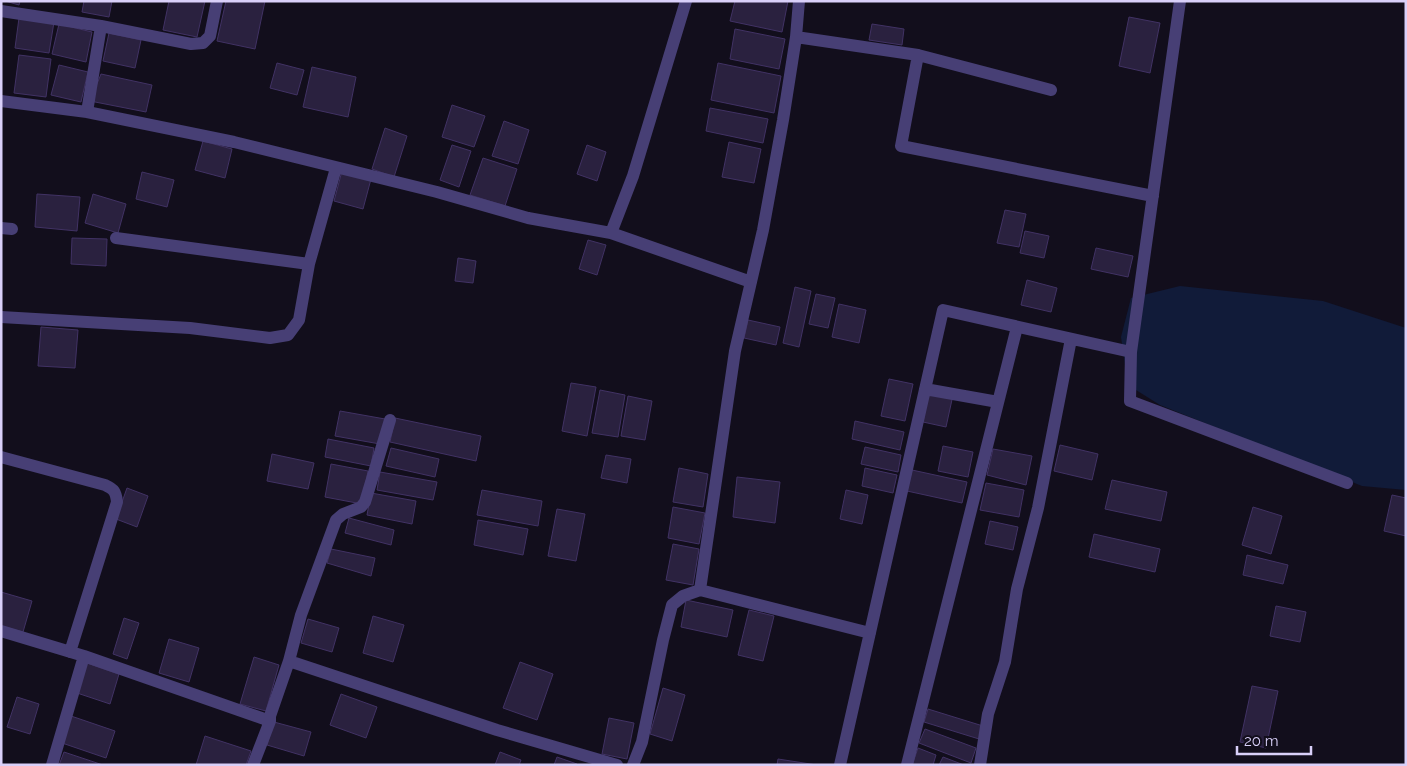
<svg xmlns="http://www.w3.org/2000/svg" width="1407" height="766" font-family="Raleway,sans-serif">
<rect width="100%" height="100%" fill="#120e1c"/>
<!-- water -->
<path fill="#111b39" d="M1180,286L1323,301L1406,328V490L1362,486L1160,405L1128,385L1121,337L1131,298Z"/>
<!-- building -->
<path fill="#2a213f" stroke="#413264" d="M5,1H20L19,5Z
M84,1H112L109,17L82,12Z
M169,1H205L197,37L163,30Z
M226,1H265L255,49L217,41Z
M735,1H788L782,32L730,21Z
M1129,17L1160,23L1150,73L1119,66Z
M19,18L54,22L49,53L15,48Z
M59,24L92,32L86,62L52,54Z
M872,24L904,29L902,45L869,40Z
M735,29L785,39L779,69L730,59Z
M109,33L141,40L135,68L103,61Z
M19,55L51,59L46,97L14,93Z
M277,63L304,70L297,95L270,88Z
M718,63L781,76L774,113L711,100Z
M59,65L88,72L81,102L51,95Z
M312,67L356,77L348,117L303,107Z
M101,74L152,85L146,112L90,101Z
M452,105L485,116L474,147L442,137Z
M710,108L768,119L763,143L706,131Z
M504,121L529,130L518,164L492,156Z
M385,128L407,136L394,177L372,169Z
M203,141L232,149L225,178L195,170Z
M729,142L761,149L754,183L722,177Z
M452,145L471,151L459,187L440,180Z
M587,145L606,152L597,181L577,174Z
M483,158L517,169L505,206L470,195Z
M342,171L371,179L363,209L334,201Z
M142,172L174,180L167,207L136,199Z
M37,194L80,197L77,231L35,227Z
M93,194L126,204L118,233L85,223Z
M1005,210L1026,214L1019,247L997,243Z
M1025,231L1049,236L1044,258L1020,253Z
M72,238L107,239L106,266L71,264Z
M588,240L606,245L597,275L579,269Z
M1096,248L1133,256L1128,277L1091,269Z
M458,258L476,261L473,283L455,281Z
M1027,280L1057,288L1051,312L1021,305Z
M795,287L811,291L799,347L783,343Z
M816,294L835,298L828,328L809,324Z
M839,304L866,310L859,343L832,337Z
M748,320L780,327L776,345L744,338Z
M41,327L78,330L75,368L38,366Z
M889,379L913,384L905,421L881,416Z
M571,383L596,387L587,436L562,431Z
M600,390L625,395L618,437L592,433Z
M929,390L953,395L946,427L923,422Z
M628,396L652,401L645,440L621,436Z
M340,411L385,419L380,444L335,436Z
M395,418L481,436L476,461L390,442Z
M855,421L904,432L900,450L852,439Z
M328,439L374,448L371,466L325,457Z
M1060,445L1098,454L1092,480L1054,471Z
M943,446L973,452L968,477L938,471Z
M865,447L901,455L898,472L861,464Z
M391,448L439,459L435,477L386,466Z
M993,449L1032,456L1026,485L987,475Z
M272,454L314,463L308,489L267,481Z
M606,455L631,459L627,483L601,478Z
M331,464L368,471L362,504L325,497Z
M679,468L708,474L703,507L673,502Z
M865,468L897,475L893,493L862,486Z
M912,470L967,482L962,503L907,491Z
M380,472L437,482L433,500L377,490Z
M737,477L780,482L775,523L733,517Z
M1112,480L1167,492L1161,521L1105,509Z
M986,483L1024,490L1019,517L980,510Z
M127,488L148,496L137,527L116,519Z
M482,490L542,501L538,526L477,515Z
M846,490L868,495L862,524L840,519Z
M371,493L416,501L412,524L367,515Z
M1392,495L1406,498V536L1384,531Z
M673,507L705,513L699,544L668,538Z
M1253,507L1282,516L1271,554L1242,545Z
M557,509L585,514L576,561L548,556Z
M349,518L394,530L391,545L345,533Z
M478,520L528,529L523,555L474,545Z
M990,521L1018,527L1013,550L985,544Z
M1094,534L1160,549L1155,572L1089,557Z
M673,544L699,549L693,585L666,580Z
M331,549L375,558L371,576L327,563Z
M1247,555L1288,565L1283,584L1243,575Z
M1,592L32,601L23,632L1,626Z
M686,600L733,610L727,637L681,627Z
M1276,606L1306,612L1300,642L1270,636Z
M749,610L774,616L763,661L738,655Z
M373,616L404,625L393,662L363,653Z
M124,618L139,623L127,659L113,654Z
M308,619L339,628L332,652L301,643Z
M169,639L199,648L189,682L159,673Z
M254,657L279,665L266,711L240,704Z
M520,662L553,674L537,720L503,708Z
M87,663L119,674L110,704L77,693Z
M1252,686L1278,691L1266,748L1240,742Z
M663,688L685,695L672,741L650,734Z
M341,694L377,707L366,738L330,725Z
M17,697L39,704L30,734L7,727Z
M928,709L983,726L979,739L924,722Z
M71,716L115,731L106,758L62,743Z
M609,718L634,723L627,759L602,754Z
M274,722L311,732L304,756L267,745Z
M925,729L976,748L971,763L919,743Z
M205,736L251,751L246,765H196Z
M918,748L936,755L933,765H912Z
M64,752L103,765H59Z
M500,752L521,760L519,765H495Z
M557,757L577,764V765H554Z
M943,757L964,765H939Z
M778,759L817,765H777Z"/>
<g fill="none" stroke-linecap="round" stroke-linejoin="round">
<!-- minor -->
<path stroke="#473f75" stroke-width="12" d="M1,11L101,26
M796,37L918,55L1051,90
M918,55L901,146L1153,196
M1,101L87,112L101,26L191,44L203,43L210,36L217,1
M87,112L234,142L437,192L528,218L611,233L633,176L686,1
M1,228L12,229
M611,233L751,282
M116,238L309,264
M1,317L190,328L270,338L288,335L299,320L309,264L336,168
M1131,352L1130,401L1347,483
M925,389L998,402
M1,457L105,485C114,489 116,492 117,502L70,652
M700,590L870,633
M1,631L84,656L270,721
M289,661L497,730L617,765
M52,765L84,656
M253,765L270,721V716L289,661L301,615L336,520L343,514L361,507L365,502L390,420
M633,765L642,742L663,640L672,605L683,596L700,590L735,351L763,230L783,120L796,37L799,1
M840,765L943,310L1131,352L1180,1
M907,765L1017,327
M980,765L988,714L1005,662L1017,589L1038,508L1071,339"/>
</g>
<!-- border -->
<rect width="1407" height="766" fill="none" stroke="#d9d0f9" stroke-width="5"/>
<!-- scale -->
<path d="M1237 746v8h74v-8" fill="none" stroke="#d9d0f9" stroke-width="2.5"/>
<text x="1244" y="746" font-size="15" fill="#d9d0f9" stroke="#120e1c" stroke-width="4" paint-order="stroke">20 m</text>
</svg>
